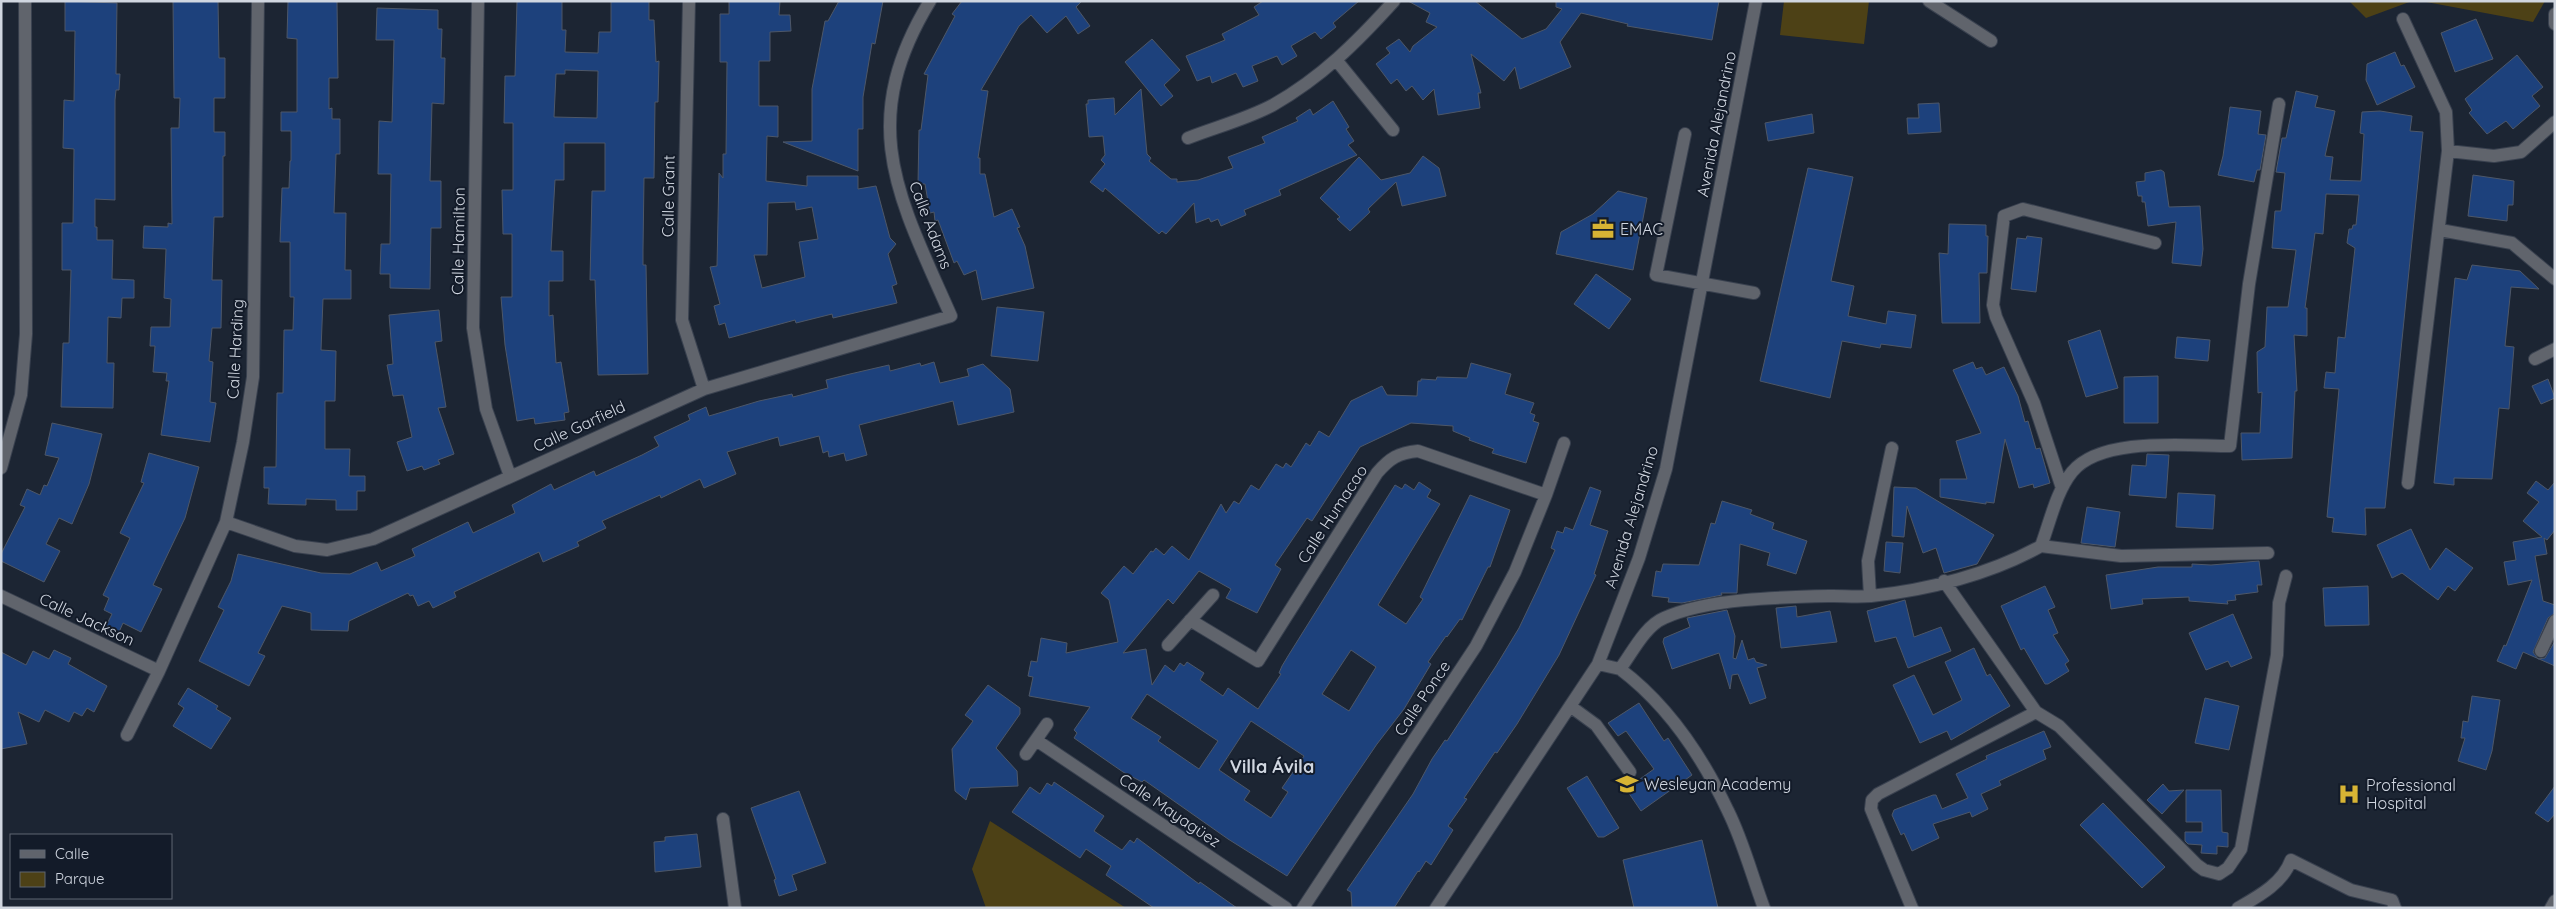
<svg xmlns="http://www.w3.org/2000/svg" width="2556" height="909" font-family="Quicksand,sans-serif">
<rect width="100%" height="100%" fill="#1c2533"/>
<!-- green -->
<path fill="#4d4116" d="M1784,1H1869L1864,44L1780,35Z
M2349,1H2412L2366,18Z
M2421,1H2545L2533,22Z
M990,821L1126,908H986L972,869Z"/>
<!-- building -->
<path fill="#1d417c" stroke="#4d5768" fill-rule="evenodd" d="M65,1L117,3L116,74H120L119,90H116L115,100V200L95,199V227H97V240H113L112,279L134,280V298H122L121,318L108,317L107,363H114L113,408L61,407L63,343H69L71,270H62V223H73L74,149L63,148L64,100L74,101L75,31H65Z
M173,1H218L219,58H225V98H214V132H225V156H223V217H214L212,280H222L221,328H212L209,361L213,362L210,402L216,403L210,442L161,435L169,381H166L167,373L153,372L155,346H150L151,327H170L171,299L164,298L166,249L143,248L144,226L168,227V223L172,224L171,128H179L180,98H174Z
M288,1H337L338,78H329V109L332,108V119H340V154H336L334,213H346L345,270H351V299H323L321,350L336,351L335,401H325V449H350L349,476H365V491H357V510H336V500L306,499V505L268,504L269,488H264V467H276L277,393H283L284,330H293L294,297H290V242H280L282,188H289L290,161H291V131H281V112H297V39L287,38Z
M517,1H562V30H566L565,52L598,53L599,32H611V1H649V20H654L656,62L659,61L658,102H655L654,178H644L643,250V265H646L648,374L598,375L595,280H590L592,191H605V143H564V180H555L551,251H563V281H549V316L553,315L556,363L561,362L569,412L564,413L565,420L535,424L534,418L517,421L505,345L501,297H512V234H503L502,190H513V123H504L505,76H515ZM565,70L598,71L597,118L554,117L556,74H565Z
M729,1H780L779,15H790L791,31L770,32V61H759V106H778V137L767,136L766,181L807,186V176H858V189L876,186L890,238L896,244L888,254L897,284L892,286L897,303L833,318L832,314L796,323L795,320L729,338L725,323L719,325L714,306L720,304L710,267L717,266L719,173L723,178V154H726L727,62H720V14H729ZM795,202L796,210L812,207L818,239L799,242L805,277L762,288L754,255H767L768,203Z
M839,1H883L875,44L872,43L863,97V129H858V171L783,142L812,141V89L825,21H828Z
M962,1H1082L1076,7L1090,26L1078,34L1066,16L1047,33L1031,15L1019,26L981,90L988,91L978,158H980V174H985L994,217L1012,209L1020,227L1017,228L1025,246L1034,288L982,300L976,270L964,275L957,261L954,263L938,220L935,221L934,212L930,213L925,184H918L919,130H921L928,75L924,74L955,16L952,14Z
M1263,1H1359L1333,23L1336,27L1321,39L1315,32L1291,46L1297,56L1282,65L1277,56L1252,66L1258,81L1243,87L1236,73L1212,83L1210,76L1197,81L1186,56L1225,40L1222,34L1259,15L1254,7Z
M1408,1H1475L1522,39L1546,29L1562,9L1556,7V1H1719L1712,40L1627,26L1628,24L1581,13L1560,42L1571,67L1520,89L1515,67L1504,81L1471,54L1481,93H1478L1480,108L1438,115L1434,89L1423,100L1412,86L1406,91L1397,79L1391,84L1376,64L1390,53L1386,48L1399,39L1410,52L1413,46L1437,27L1426,22L1430,13Z
M377,8L438,10V29H442L441,58H445L444,104L432,103L430,181H441V228H431L430,289L390,288V274H380L381,244H390L391,174H378L379,121L392,122L394,40H376Z
M2476,19L2493,59L2455,72L2441,33Z
M1152,39L1180,70L1164,85L1173,96L1161,106L1125,62Z
M2395,52L2401,66L2404,65L2415,87L2377,105L2366,80L2367,64Z
M2517,55L2543,87L2532,96L2540,106L2513,129L2506,121L2487,134L2469,113L2472,110L2465,99Z
M1141,89L1147,154L1151,158L1149,161L1171,179H1177V182L1198,180L1233,168L1228,157L1265,143L1262,137L1298,121L1296,118L1310,109L1313,115L1333,101L1349,127L1346,129L1354,141L1348,145L1357,155L1279,190L1281,195L1244,210L1246,215L1221,226L1218,219L1211,222L1209,218L1196,223L1194,203L1166,234L1162,231L1159,234L1105,188L1103,192L1090,182L1105,164L1101,160L1105,155L1103,136L1089,137L1086,104H1088V100L1114,98L1115,115Z
M2296,91L2318,96L2315,107L2335,111L2325,156L2333,157L2330,180L2361,181L2364,134L2360,133L2362,112L2380,111L2412,116L2410,131L2423,132L2385,508H2365L2366,535L2332,532L2334,518L2327,517L2339,389L2324,388L2326,372L2335,373L2338,337L2345,338L2355,248L2347,243L2349,229H2352L2353,225H2356L2359,195L2326,194L2323,234L2315,233L2305,308H2307V336L2294,335L2297,391H2295L2292,458L2242,460L2241,433H2260L2262,392L2258,393L2257,352L2265,347L2267,307H2288L2296,250L2272,248L2275,211H2281L2285,173L2276,172L2282,138H2286Z
M1939,103L1941,132L1908,134L1907,118H1919L1918,104Z
M2230,107L2261,111L2258,134L2266,135L2260,170H2257L2254,182L2218,175L2223,156Z
M1812,114L1814,133L1768,141L1765,123Z
M1423,156L1439,168L1446,196L1402,206L1396,182L1368,209L1370,212L1350,231L1337,219L1340,217L1320,198L1359,157L1381,180L1410,173Z
M1808,168L1853,177L1831,281L1854,286L1848,316L1886,324L1888,311L1916,315L1911,348L1881,344L1880,348L1842,341L1830,398L1760,381Z
M2161,170L2164,172L2169,207L2200,206L2203,249L2201,266L2172,263L2176,222L2148,226L2145,202H2142V196H2138L2136,182L2145,181V173Z
M2473,175L2514,181L2513,205H2508L2507,221L2468,216Z
M1618,191L1647,198L1633,270L1556,254L1561,232L1593,214Z
M1949,224L1986,225V236H1988L1987,273H1979L1980,323H1942L1939,253L1948,254Z
M2027,236L2042,238L2036,292L2011,289L2017,238L2026,239Z
M2472,265L2520,271L2539,289L2511,287L2505,346L2514,347L2509,409L2499,408L2492,479L2454,478V485L2434,483L2455,278L2467,280Z
M1596,274L1631,299L1609,329L1574,304Z
M997,307L1044,312L1038,361L991,356Z
M439,310L442,341L435,342L446,407L438,408L454,454L438,460L440,464L424,470L422,466L407,471L397,442L412,437L403,395L393,396L387,365L393,364L389,315Z
M2100,330L2118,388L2086,397L2068,341Z
M2177,337L2210,340L2208,361L2175,358Z
M934,362L940,383L969,376L967,369L983,364L1010,389L1014,412L958,425L953,401L859,425L867,455L846,461L844,453L829,457L828,451L823,453L819,436L780,446L778,437L727,452L736,474L704,488L700,479L661,498L660,495L602,521L606,528L577,542L579,546L543,562L539,552L454,592L456,597L433,608L429,601L418,606L413,595L410,596L408,593L349,621L348,631L311,630V613L282,606L258,653L265,656L249,686L199,661L224,610L218,607L231,581L238,554L321,573L350,574L377,562L381,571L415,556L412,549L468,522L473,533L515,513L512,505L551,484L554,490L594,471L596,476L642,455L659,446L654,437L690,420L688,415L706,407L709,416L759,401L792,394L793,397L828,388L826,380L850,374L889,365L890,371L920,363L921,366Z
M1973,362L1976,369L1982,367L1986,375L2004,367L2018,396L2025,422L2028,421L2036,449L2040,448L2050,483L2034,488L2033,484L2019,488L2005,439L1994,503L1986,502V504L1940,497V479H1967L1956,441L1981,433L1953,370Z
M1471,363L1511,374L1505,394L1534,403L1530,413L1535,415L1533,421L1539,423L1526,463L1492,453L1494,449L1469,440L1470,438L1453,431V426L1411,423L1360,447L1312,521L1307,518L1275,565L1281,569L1257,613L1226,598L1231,589L1199,571L1173,604L1168,599L1123,653L1146,649L1152,685L1165,665L1174,672L1180,663L1184,666L1187,662L1204,673L1200,680L1223,696L1228,688L1258,709L1281,674L1279,673L1282,666L1288,656L1395,485L1402,489L1405,484L1414,490L1419,482L1431,490L1427,497L1440,504L1378,605L1406,624L1423,599L1420,597L1470,495L1510,510L1490,567H1488L1462,620L1460,619L1447,637L1446,636L1428,662L1431,664L1404,709L1377,744L1287,876L1228,839L1144,780L1142,782L1123,772L1074,738L1077,733L1074,730L1090,707L1029,696L1033,677L1028,676L1031,661L1037,662L1041,638L1067,643L1066,653L1118,642L1109,600L1101,593L1124,566L1133,574L1151,551L1153,552L1156,548L1164,555L1172,546L1189,560L1221,504L1226,513L1234,501L1239,504L1251,485L1259,490L1276,464L1283,468L1286,463L1291,467L1306,443L1310,446L1319,431L1329,437L1351,401L1382,386L1387,395L1417,396L1418,381H1421V379L1436,380L1437,377L1467,378ZM1351,650L1376,667L1349,711L1322,694ZM1147,694L1218,741L1199,769L1158,741L1161,737L1131,718ZM1251,721L1304,756L1282,788L1288,792L1271,818L1244,800L1250,791L1219,770Z
M2158,376V423H2124V377Z
M2548,379L2555,398L2541,404L2532,386Z
M52,423L102,434L89,484L72,524L59,518L46,544L60,551L44,582L1,561V554L25,507L20,505L27,489L40,495L44,485L47,486L59,458L45,455Z
M149,453L199,467L185,518L153,585L162,589L141,632L123,623L119,632L106,626L112,614L104,610L109,598L103,595L130,538L120,533L144,483L141,482Z
M2147,454L2169,455L2166,498L2129,495L2132,465L2146,466Z
M2536,481L2548,490L2555,482V530L2547,540L2544,538L2547,554L2535,556L2543,601L2555,605V613L2548,618L2533,652L2538,659L2545,658L2555,641V666L2523,652L2516,669L2497,661L2504,645L2506,646L2532,580L2508,585L2504,562L2516,560L2513,542L2542,537L2523,521L2539,502L2527,493Z
M1590,487L1601,491L1590,525L1608,531L1594,574L1596,575L1559,655L1517,724L1497,753L1495,752L1464,798L1467,799L1448,826L1453,830L1431,865L1426,861L1419,872L1418,871L1394,908H1352L1351,892L1347,890L1413,794L1432,759L1445,740L1447,741L1496,666L1519,628L1539,586L1555,550L1551,548L1557,531L1563,533L1565,527L1573,530Z
M1894,487L1916,488L1994,535L1977,564L1944,573L1936,548L1923,553L1907,506L1904,537L1892,536Z
M2178,493L2215,495L2213,529L2176,527Z
M1722,501L1752,510L1750,514L1774,523L1772,529L1807,541L1796,574L1767,565L1770,553L1740,544L1737,593H1721L1722,595L1682,603L1668,602L1669,598L1652,596L1656,571L1661,572L1663,564L1699,565L1711,523L1715,524Z
M2087,507L2120,512L2115,547L2081,543Z
M2411,529L2430,570L2446,548L2473,568L2455,591L2448,586L2438,600L2402,573L2392,578L2377,545Z
M1886,542L1903,543L1900,573L1884,571Z
M2259,561L2262,585H2257L2258,592L2235,595L2236,600L2227,601L2228,604L2189,601V597L2142,599L2143,604L2111,609L2106,575L2158,567H2192V564L2211,565Z
M2045,586L2055,607L2048,610L2058,633L2053,635L2069,661L2065,664L2069,671L2048,684H2045L2024,648L2021,650L2001,606Z
M2368,586L2369,625L2325,626L2323,588Z
M1905,600L1914,637L1941,627L1951,651L1908,668L1896,637L1875,642L1867,611Z
M1796,606L1797,617L1830,611L1837,642L1781,648L1776,608Z
M1727,610L1735,636L1733,658L1736,659L1742,640L1748,660L1754,658L1756,662L1767,665L1757,668L1766,698L1750,704L1738,674L1732,675L1730,689L1719,653L1672,669L1663,642L1664,638L1690,627L1687,618Z
M2233,614L2252,658L2231,667L2228,661L2206,670L2189,633Z
M1974,648L1987,676L1990,674L2010,706L1951,740L1947,731L1920,743L1893,685L1914,675L1933,715L1962,700L1945,662Z
M54,650L71,658L68,664L107,686L94,712L87,708L82,716L74,712L69,722L45,710L39,722L18,712L27,744L1,749V652L26,665L33,651L49,659Z
M988,685L1020,708V714L996,748L1017,771L1018,786L970,788L966,800L955,791L952,749L973,721L965,715Z
M188,688L218,706L216,709L231,718L211,749L173,726L184,708L178,704Z
M2472,696L2500,700L2492,751L2486,770L2458,761L2465,738H2461L2463,721L2468,722Z
M2205,698L2239,706L2229,750L2195,743Z
M1639,703L1664,741L1668,738L1692,775L1641,811L1626,789L1654,769L1626,731L1618,736L1608,723Z
M2044,731L2051,747L2043,750L2046,759L1999,781L2001,785L1981,794L1988,809L1972,817L1970,812L1933,824L1939,838L1912,851L1904,833L1901,835L1892,815L1894,810L1933,795H1936L1942,809L1968,798L1956,774L1987,759L1986,756Z
M1587,776L1619,828L1604,837H1598L1567,788Z
M1054,782L1104,816L1094,831L1122,850L1130,840L1134,843L1137,838L1199,884L1200,882L1237,908H1154L1106,875L1111,866L1086,849L1080,858L1012,812L1030,787L1040,794L1047,783L1052,786Z
M2163,784L2169,791L2184,790L2162,814L2147,800Z
M2555,786V814L2548,822L2535,813Z
M2186,790H2221L2222,832L2228,833V847L2217,846V854L2201,853L2202,845L2188,844L2185,841V832H2202V822H2186Z
M799,791L826,863L792,875L797,890L779,896L774,880L776,879L751,808Z
M2103,803L2165,867L2142,888L2080,825Z
M697,834L701,867L655,872L654,842L665,841V837Z
M1702,840L1718,908H1634L1623,860Z"/>
<g fill="none" stroke-linecap="round" stroke-linejoin="round">
<!-- minor casing -->
<g stroke="#39414f" stroke-width="14">
<path id="minor" d="M478,1L473,328L486,409L510,476
M689,1L682,320L704,389
M1929,1L1991,41
M2555,14V24
M2403,19L2446,112L2448,151L2408,483
M1337,61L1393,130
M1685,134L1656,275L1754,293
M1188,138C1216,127 1247,119 1273,105C1322,77 1357,42 1394,1
M2448,151L2494,156L2521,152L2555,122
M2440,230L2512,243L2555,279
M2535,359L2555,349
M1,468L21,395L26,334L25,1
M2062,488L2034,403L1996,317L1993,305L2004,216L2023,209L2155,243
M226,522L295,546L327,550L373,539L704,389L951,316C899,198 855,124 930,1
M2041,546L2121,556L2268,553
M1944,581L2036,712L2059,726L2197,865L2204,870L2219,874L2228,868L2241,849L2277,655L2279,603L2286,576
M1,596L159,671
M1870,596L1868,561L1892,448
M1190,620L1258,661L1377,473C1390,458 1398,453 1418,451L1546,495
M1168,645L1213,595
M2541,651L2555,621
M1598,664L1620,669C1632,653 1645,626 1664,618C1708,598 1784,597 1833,596C1845,596 1858,597 1871,596C1928,590 1991,574 2041,546C2050,522 2056,492 2072,472C2101,436 2188,446 2230,446L2249,284L2279,104
M1620,669C1668,705 1703,758 1728,811C1743,841 1752,876 1764,908
M1570,706L1596,725L1630,772
M127,735L159,671L226,522L243,442L253,377L258,1
M1036,740L1286,908
M1026,754L1047,724
M723,819L735,908
M1303,908L1476,646L1515,572L1546,495L1564,443
M1436,908L1598,664L1639,558L1666,469L1756,1
M1912,908L1871,809L1872,800L1878,794L2036,712
M2238,908C2259,896 2283,883 2291,860L2351,890L2392,900L2395,908
M2551,908L2555,901"/>
</g>
<!-- minor -->
<use href="#minor" stroke="#60646c" stroke-width="12"/>
</g>
<!-- icons -->
<defs>
<g id="office-bare" transform="scale(1.725)"><path d="M-6-3h4V-5.5h4V-3h4V5H-6ZM-1-4.5V-3h2v-1.5ZM-6 0V1H6V0Z" fill="#d7b434" stroke="#131b29" stroke-width="2.5" paint-order="stroke"/></g>
<g id="school-bare" transform="scale(1.725)"><path d="M0-5L7-2L0 1L-7-2ZM-4 1L0 2.5L4 1V4Q0 6-4 4Z" fill="#d7b434" stroke="#131b29" stroke-width="2.5" paint-order="stroke"/></g>
<g id="hospital-bare" transform="scale(1.725)"><path d="M-5-5h3v3.5h4V-5h3V5h-3V1.5h-4V5h-3Z" fill="#d7b434" stroke="#131b29" stroke-width="2.5" paint-order="stroke"/></g>
</defs>
<g fill-rule="evenodd">
<use href="#office-bare" x="1603" y="229"/>
<use href="#school-bare" x="1627" y="784"/>
<use href="#hospital-bare" x="2349" y="794"/>
</g>
<g text-anchor="middle" dominant-baseline="central" stroke-width="4" stroke-linejoin="round" paint-order="stroke">
<!-- street labels -->
<g font-size="16" fill="#d0d6e0" stroke="#131b29">
<text transform="translate(1716 124) rotate(-79)">Avenida Alejandrino</text>
<text transform="translate(668 196) rotate(-89)">Calle Grant</text>
<text transform="translate(931 225) rotate(69)">Calle Adams</text>
<text transform="translate(458 241) rotate(-89)">Calle Hamilton</text>
<text transform="translate(235 349) rotate(-87)">Calle Harding</text>
<text transform="translate(579 426) rotate(-25)">Calle Garfield</text>
<text transform="translate(1332 514) rotate(-57)">Calle Humacao</text>
<text transform="translate(1631 517) rotate(-73)">Avenida Alejandrino</text>
<text transform="translate(87 619) rotate(25)">Calle Jackson</text>
<text transform="translate(1422 698) rotate(-56)">Calle Ponce</text>
<text transform="translate(1170 810) rotate(34)">Calle Mayagüez</text>
</g>
<!-- poi labels -->
<g font-size="16" fill="#d0d6e0" stroke="#131b29" text-anchor="start">
<text x="1620" y="229">EMAC</text>
<text x="1644" y="784">Wesleyan Academy</text>
<text x="2366" y="785">Professional<tspan x="2366" dy="18">Hospital</tspan></text>
</g>
<!-- neighbourhood labels -->
<g font-size="18" font-weight="bold" fill="#d0d6e0" stroke="#131b29">
<text x="1272" y="766">Villa Ávila</text>
</g>
</g>
<!-- border -->
<rect width="2556" height="909" fill="none" stroke="#d0d6e0" stroke-width="5"/>
<!-- legend -->
<rect x="10" y="834" width="162" height="65" fill="#131b29" stroke="#5f6672"/>
<rect x="20" y="850" width="25" height="8" fill="#60646c" stroke="#5f6672"/>
<text x="55" y="859" font-size="15" fill="#d0d6e0">Calle</text>
<rect x="20" y="872" width="25" height="15" fill="#4d4116" stroke="#5f6672"/>
<text x="55" y="884" font-size="15" fill="#d0d6e0">Parque</text>
</svg>
